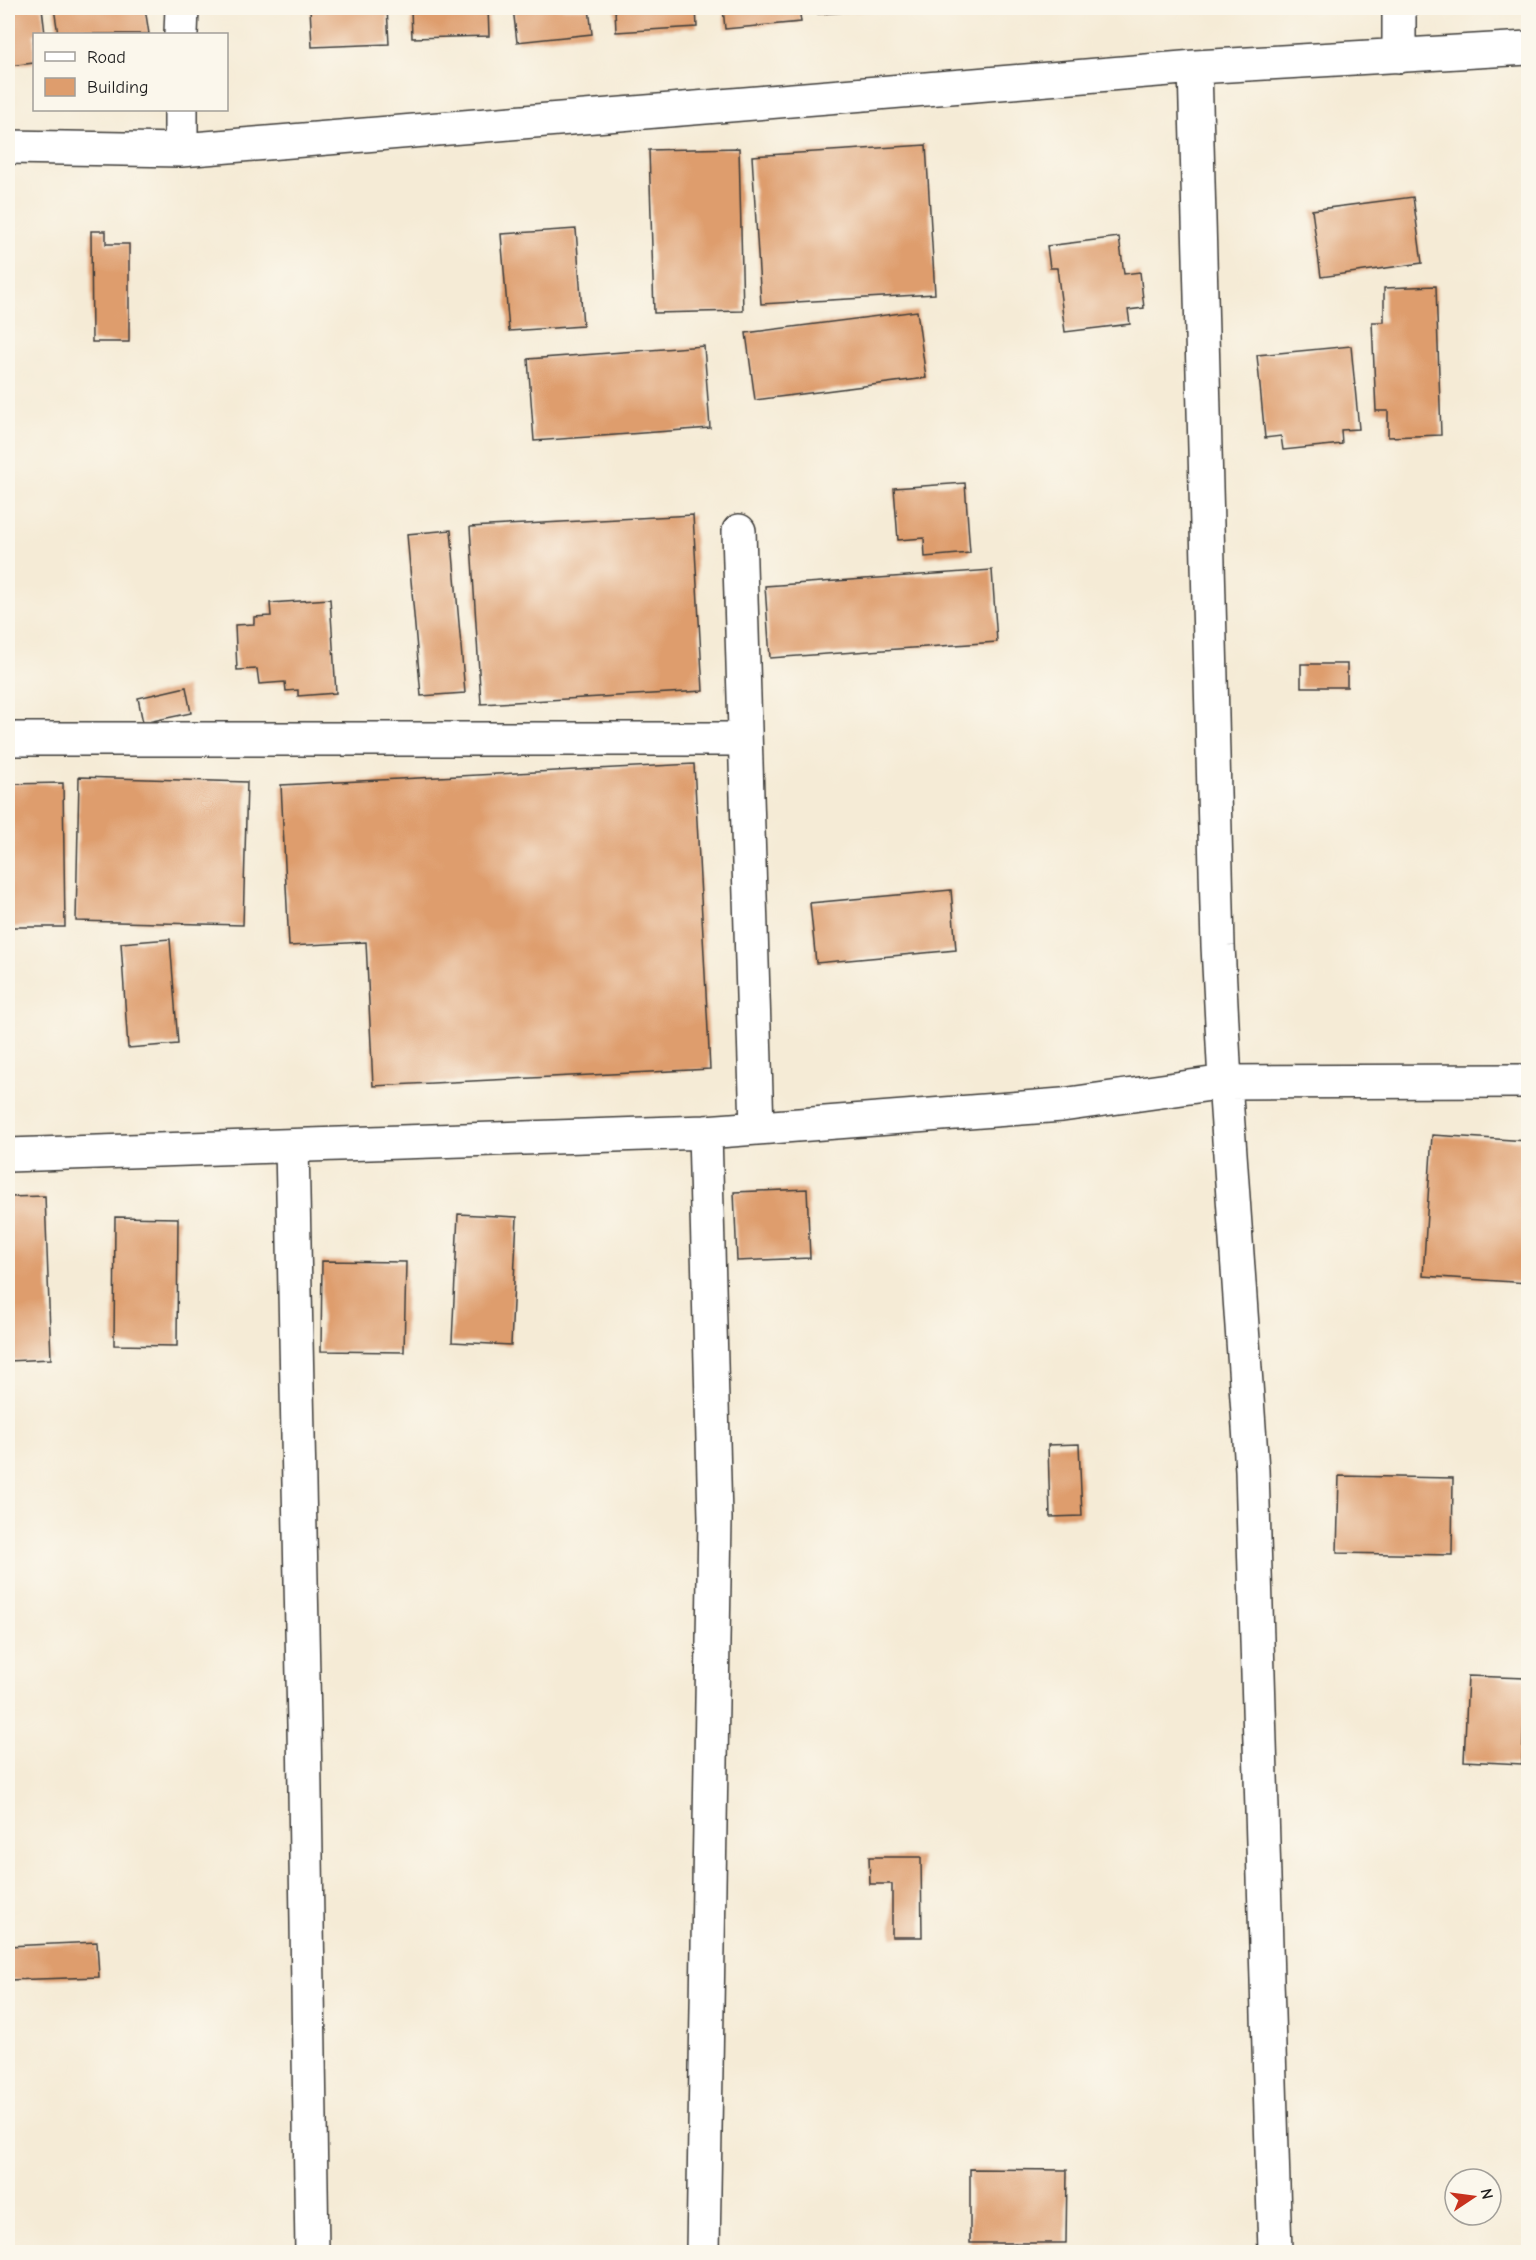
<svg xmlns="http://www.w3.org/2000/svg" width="1536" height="2260" font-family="'Comic Neue',sans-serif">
<rect width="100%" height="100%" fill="#fbf7ec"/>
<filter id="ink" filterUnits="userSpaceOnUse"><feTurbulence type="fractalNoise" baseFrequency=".0167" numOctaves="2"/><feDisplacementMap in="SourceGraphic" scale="12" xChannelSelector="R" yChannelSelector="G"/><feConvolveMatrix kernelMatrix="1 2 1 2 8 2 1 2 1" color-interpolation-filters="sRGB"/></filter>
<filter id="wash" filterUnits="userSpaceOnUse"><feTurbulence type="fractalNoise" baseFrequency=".008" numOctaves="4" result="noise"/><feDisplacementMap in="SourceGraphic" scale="24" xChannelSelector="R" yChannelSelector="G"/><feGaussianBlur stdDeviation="1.35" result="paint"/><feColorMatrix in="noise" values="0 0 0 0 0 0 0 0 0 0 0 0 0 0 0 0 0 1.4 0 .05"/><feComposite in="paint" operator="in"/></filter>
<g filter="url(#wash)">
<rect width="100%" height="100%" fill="#f5ebd6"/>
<g id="blocks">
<!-- building -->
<path fill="#de9d6d" d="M8,8H42L45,34H34V63L8,66Z
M54,8H145L149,34H58Z
M310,8H387L389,44L312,47Z
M411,8H488L489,36L412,38Z
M513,8H589L592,34L517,42Z
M615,8H696L697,27L616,32Z
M723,8H799L801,22L725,29Z
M817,8H890V9L818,14Z
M926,145L935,294L761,304L752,156Z
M739,148L743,311L654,313L649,150Z
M1413,197L1422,263L1321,277L1312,210Z
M576,229L583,326L509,331L501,234Z
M91,231H106V244H129V342H92Z
M1119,237L1124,274L1140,272L1144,308L1128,310L1130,324L1065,332L1057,268H1050L1047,246Z
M1436,286L1441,435L1388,437V411H1376L1372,322H1384V288Z
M917,311L926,378L755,400L746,333Z
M704,346L710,428L534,441L528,359Z
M1351,346L1359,429L1341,430L1342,444L1283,450L1281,436L1265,438L1257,355Z
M965,483L970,553L925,557L924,538L898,540L894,488Z
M693,515L703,691L481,704L470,527Z
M451,530L465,693L421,696L407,534Z
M992,570L997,642L770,658L765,586Z
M330,599L336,693L298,696V690L286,691L285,682L259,684L257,669L237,670L235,625L254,624V617L271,616L270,603Z
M1301,664H1347V687H1301Z
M186,687L191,713L143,723L138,698Z
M694,764L710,1069L373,1086L366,942L289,946L281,785Z
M79,777L247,782L243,925L76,921Z
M63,783L65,927H8V784Z
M951,890L956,950L816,963L810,903Z
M170,939L178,1044L128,1048L121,943Z
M1432,1135L1528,1141V1283L1423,1276Z
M807,1189L810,1258L737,1261L734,1192Z
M45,1196L51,1359L8,1361V1197Z
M458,1214L517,1217L511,1345L452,1342Z
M115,1217L178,1218L177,1346L114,1345Z
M322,1261L406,1262L404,1352L321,1351Z
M1079,1444L1082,1516L1050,1517L1048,1445Z
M1339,1476L1453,1478L1452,1555L1337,1553Z
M1468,1676L1526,1678L1522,1764L1464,1761Z
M869,1857H921L922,1937H892V1884H870Z
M97,1942L99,1977L8,1980V1946Z
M970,2169L1067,2170L1066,2243H970Z"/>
</g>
</g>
<g filter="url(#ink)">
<use href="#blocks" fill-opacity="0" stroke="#3d3b38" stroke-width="1.5"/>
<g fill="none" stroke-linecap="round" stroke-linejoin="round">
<!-- street casing -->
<g stroke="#3d3b38" stroke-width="36">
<path id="street" d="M1399,8V56
M181,34L182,8
M8,147L181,150L1195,67L1528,48
M181,150V110
M739,531L757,1128
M8,739H744
M292,1146L304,1725L312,2252
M8,1155L705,1132L1062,1105L1225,1082L1218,946L1195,67
M703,2252L715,1518L705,1132
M1275,2252L1252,1470L1225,1082L1528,1081"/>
</g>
<!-- street -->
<use href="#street" stroke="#fff" stroke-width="33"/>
</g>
</g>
<!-- margin -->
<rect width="1536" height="2260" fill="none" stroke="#fbf7ec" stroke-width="30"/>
<!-- legend -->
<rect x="33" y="33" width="195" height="78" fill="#fbf7ec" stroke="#a29f99" stroke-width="1.5"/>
<rect x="45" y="52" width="30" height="9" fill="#ffffff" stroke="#a29f99" stroke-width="1.5"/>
<text x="87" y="63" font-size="18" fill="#1c1c1c">Road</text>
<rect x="45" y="78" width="30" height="18" fill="#de9d6d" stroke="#a29f99" stroke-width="1.5"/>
<text x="87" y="93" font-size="18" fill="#1c1c1c">Building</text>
<!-- north arrow -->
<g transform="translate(1473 2197) rotate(77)"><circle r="28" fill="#fbf7ec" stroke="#a29f99" stroke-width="1.5"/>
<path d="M0-4.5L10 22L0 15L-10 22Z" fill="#c8321e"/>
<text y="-9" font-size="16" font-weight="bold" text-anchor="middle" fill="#1c1c1c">N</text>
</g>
</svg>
